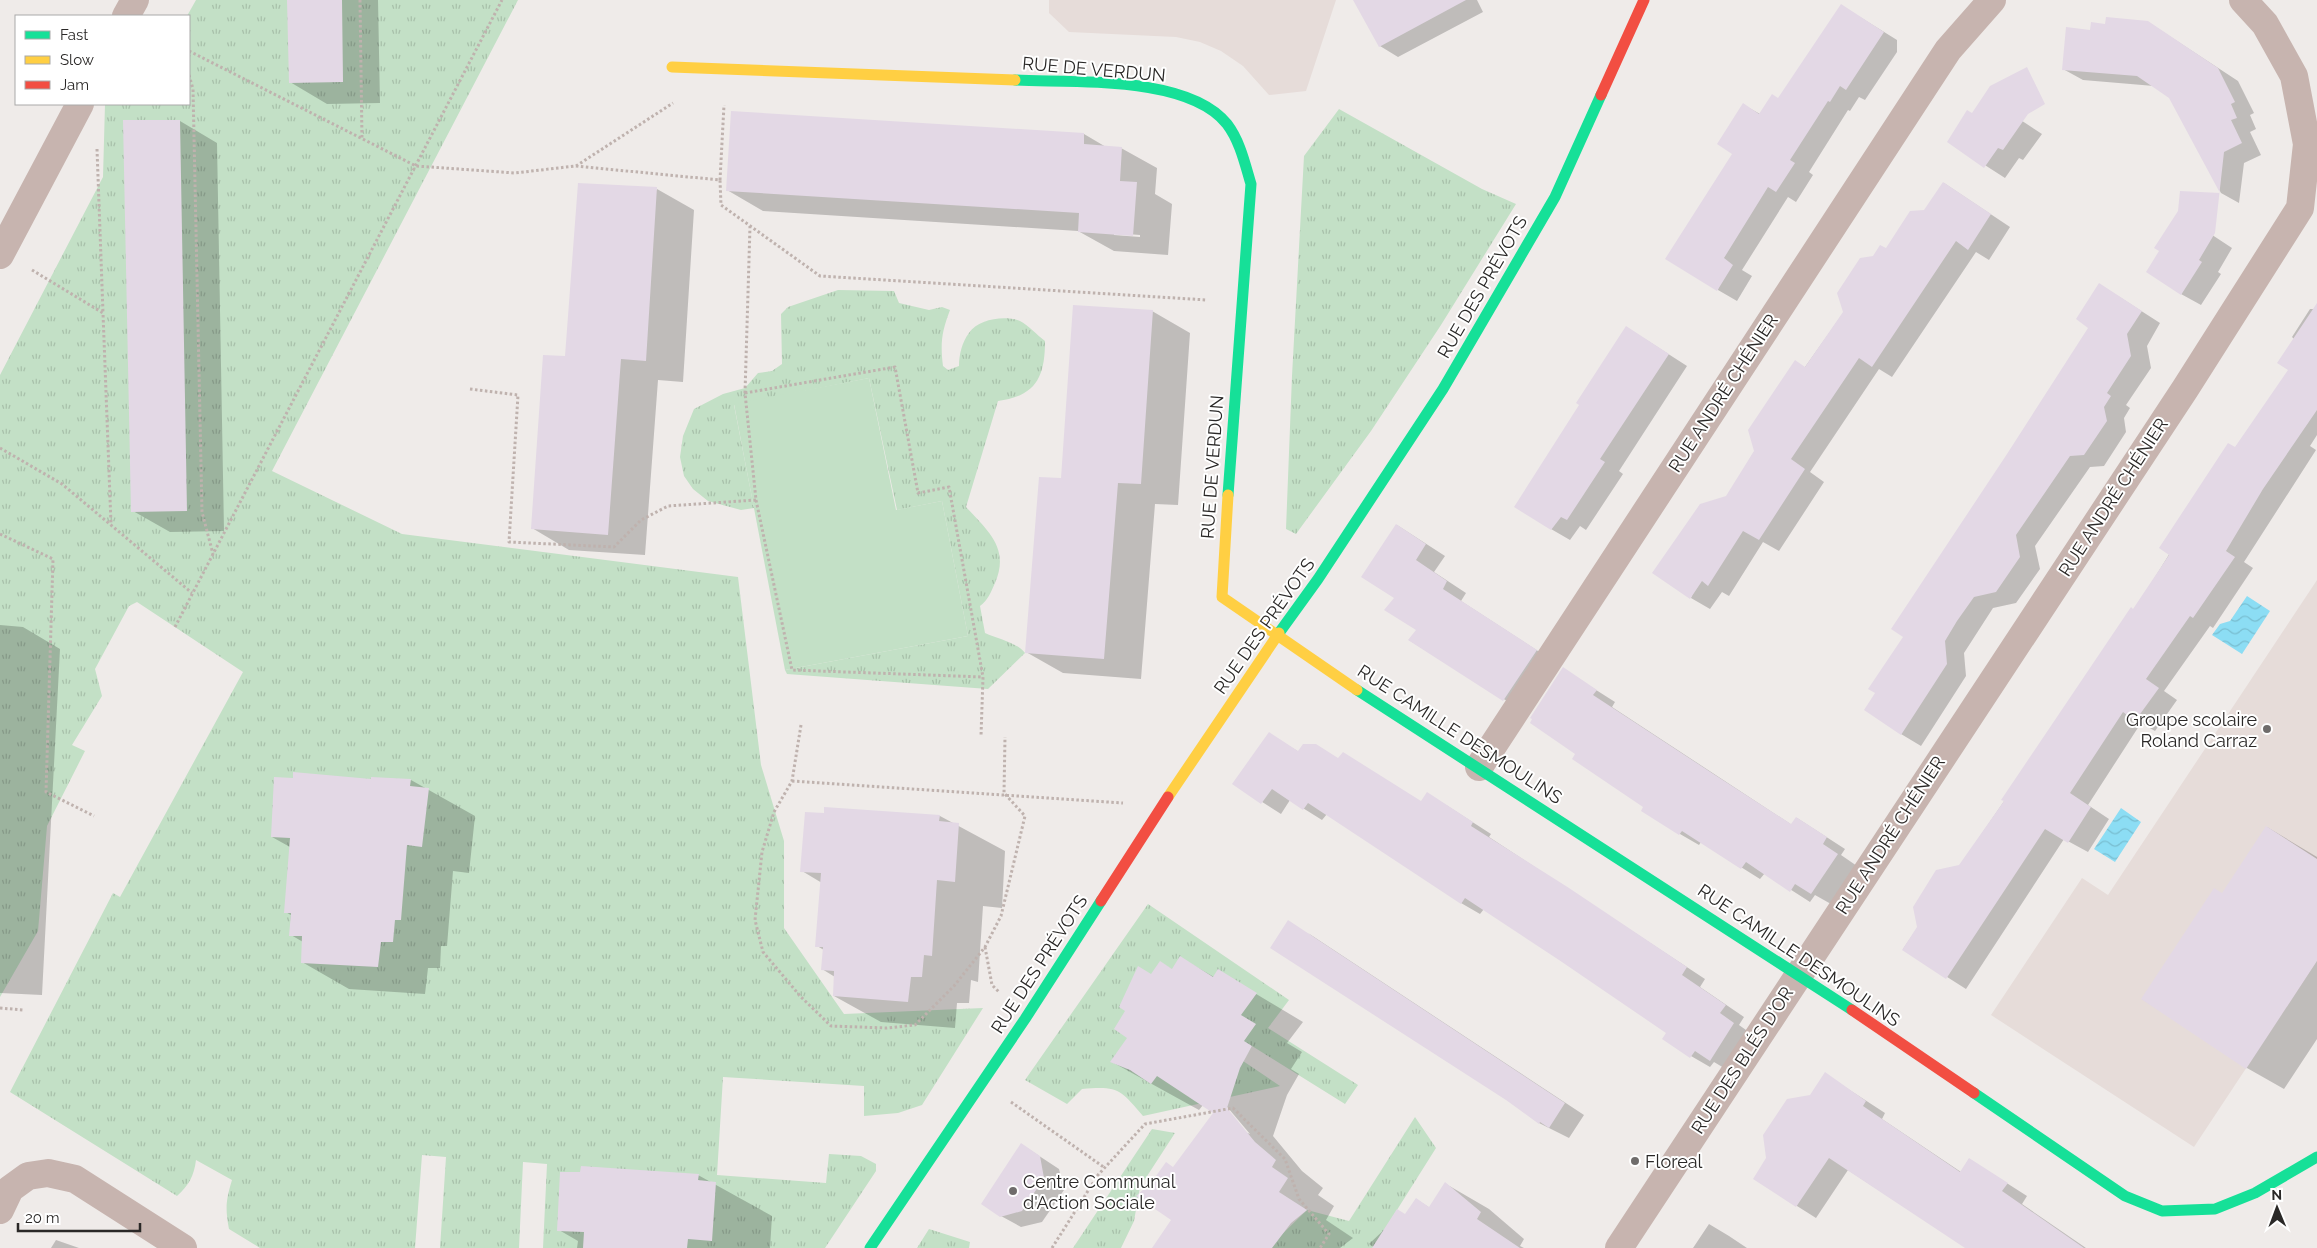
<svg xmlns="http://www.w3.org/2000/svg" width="2317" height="1248" font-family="Raleway,sans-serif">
<defs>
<pattern id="grass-tufts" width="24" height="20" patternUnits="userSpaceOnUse" patternTransform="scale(1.25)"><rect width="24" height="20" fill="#c3e0c6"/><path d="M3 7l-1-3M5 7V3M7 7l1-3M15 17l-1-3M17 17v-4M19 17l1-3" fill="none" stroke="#a8c0aa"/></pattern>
<pattern id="water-waves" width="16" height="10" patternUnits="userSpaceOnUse" patternTransform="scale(1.25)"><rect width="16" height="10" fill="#8cddf4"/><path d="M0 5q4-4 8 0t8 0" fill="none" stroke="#79bed1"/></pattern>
</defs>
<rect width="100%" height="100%" fill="#efebe9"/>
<!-- built -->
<path fill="#e6dcd9" d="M1049,0H1336L1306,91L1269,95L1243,66L1221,51L1200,42L1176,37L1069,32L1049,13Z
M2317,580V961L2194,1147L1991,1015L2082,878L2108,895Z"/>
<!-- grass -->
<path fill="url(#grass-tufts)" d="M196,0H518L272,471L402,534L738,577L761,765L784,841V928L844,1014L983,1008L922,1105L898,1113L864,1116V1086L723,1077L717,1175L826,1183L829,1154L861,1156L876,1164V1171L825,1248H543L547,1164L523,1162L519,1248H440L446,1157L422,1155L415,1248H260L229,1229C225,1208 226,1200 232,1180L196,1160C194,1176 189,1185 177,1196L10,1092L113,893L120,897L243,672L137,602L129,606L95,669L102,696L72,745L85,751L47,826L38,931L0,997V375L103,177L105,104H189L187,16Z
M1339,109L1482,189L1516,204L1441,325L1371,431L1296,534L1286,529L1292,376L1304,156Z
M838,290L894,291L899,303L929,310L942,307L950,310C942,331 940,343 943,366L948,370L959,366C959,355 962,342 969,333C978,319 1005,315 1020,321C1028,325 1037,335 1045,341C1045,377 1036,396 998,401L966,507C988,531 1010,548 995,583C991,592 988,600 980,606L985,633C998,639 1016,642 1025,653L988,689L787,674L785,670L968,636L942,501L897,510L869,378L734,405L754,508L741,510L708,501L693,489L684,476L680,457L683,436L694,409L723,394L745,388L758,373L772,371L782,364L781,314L788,307Z
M1148,904L1289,1000L1268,1028L1358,1085L1345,1104L1252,1046L1243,1061L1280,1086L1143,1116C1120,1089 1118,1086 1082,1089L1067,1104L1025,1080Z
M1415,1117L1436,1148L1373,1248H1268L1307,1210L1349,1221Z
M1152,1129L1175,1133L1140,1187L1134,1221L1121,1248H1073Z
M929,1229L970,1242L969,1248H917Z"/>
<!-- pitch -->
<path fill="#c3e0c6" d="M869,378L896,510L942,501L968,636L785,670L734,404Z"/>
<!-- water -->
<path fill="url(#water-waves)" d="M2247,596L2270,611L2242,654L2212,635L2220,624L2230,621Z
M2121,808L2141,822L2115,862L2094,849Z"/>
<!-- shadow -->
<path fill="#0003" fill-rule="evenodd" d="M288,0H378L380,103L327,104L290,82Z
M1358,0H1477L1483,12L1398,57L1380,46Z
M1860,17L1897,40V52L1865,100L1859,97L1850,111L1848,110L1809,172L1813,175L1796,202L1788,197L1742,270L1752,276L1737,301L1718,290L1734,154L1744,105L1760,114L1778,100Z
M2148,22L2238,81L2254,113L2250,115L2256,129L2250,132L2261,155L2244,163L2239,203L2221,193L2170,97L2154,86L2083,80L2063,69L2091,31L2106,25Z
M2004,109L2042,134L2023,160L2019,158L2005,178L1949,142L1973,115Z
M180,121L217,143L224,531L170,532L133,511Z
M1084,134L1106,147L1121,148L1157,168L1155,194L1172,204L1168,255L1114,251L1078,231L763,211L727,190ZM1114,233L1140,235V237L1114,235Z
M1944,183L2010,227L1989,260L1976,252L1892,377L1879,369L1810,472L1824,482L1779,551L1763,542L1729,596L1722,592L1710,609L1691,598L1727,497L1805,367L1844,312L1874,257L1887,250L1925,211Z
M657,189L694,210L683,382L658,380L645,555L569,550L532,528L567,357Z
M2197,225L2232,248L2218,272L2221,274L2201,305L2181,294Z
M2118,296L2160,323L2147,346L2151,368L2126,405L2130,408L2124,418L2126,432L2104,466L2090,467L2035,546L2040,569L2016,603L1993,608L1964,653L1966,676L1921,746L1901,734L1876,692L1905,636Z
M2310,309H2317V435L2310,446L2316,450L2244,562L2253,568L2213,628L2210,626L2164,691L2177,700L2155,731L2141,723L2088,805L2109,819L2088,852L2064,839L1966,989L1903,949L2134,611L2235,448L2290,370L2294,339L2292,337Z
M1152,311L1190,333L1178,505L1155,504L1141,679L1063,673L1026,652L1062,480Z
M1645,339L1687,366L1619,471L1623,474L1586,530L1580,526L1570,540L1551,529Z
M1397,525L1445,556L1434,572L1466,593L1461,601L1555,662L1523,711L1409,640L1418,629L1396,598Z
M0,625L23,627L60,649L42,995L0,993Z
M1563,669L1615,702L1612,707L1792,825L1797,818L1845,849L1841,855L1857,866L1831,904L1815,895L1810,902L1765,873L1760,879L1701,842L1699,845L1680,834L1643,810L1645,807L1577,754Z
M1269,734L1299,752L1339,759L1421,802L1446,805L1491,834L1489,837L1705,979L1700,987L1744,1017L1739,1025L1753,1035L1729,1071L1714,1062L1710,1067L1691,1056L1668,1032L1484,909L1480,914L1461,903L1327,814L1322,820L1290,800L1281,814L1234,784Z
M372,778L411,780L475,816L469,873L453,871L447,946H441L440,968H428L425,994L349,989L302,962L303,942L291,935L292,916L286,912L290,847L272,837Z
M826,809L940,816L1005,851L1002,908L983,906L978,982L971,980L969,1003H957L955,1028L881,1022L834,996L835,977L822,969L824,950L817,946L822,883L802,871L825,815Z
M2267,827L2317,857V1039L2284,1089L2247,1068L2142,999L2223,894Z
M1308,933L1584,1115L1569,1138L1539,1123Z
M1181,958L1214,977L1218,971L1303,1022L1287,1043L1302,1052L1291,1069L1299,1074L1287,1095L1273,1136L1302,1171L1323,1188L1318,1195L1334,1206L1326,1220L1353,1238L1340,1248H1154L1173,1219L1174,1168L1215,1113L1203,1105L1199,1110L1112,1062L1128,1038L1152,975L1160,962L1173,970ZM1223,1102L1250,1134L1245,1132L1222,1104Z
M1825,1074L1885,1113L1882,1119L1961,1172L1969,1159L2027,1196L2022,1204L2086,1248H1967L1848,1170L1816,1218L1797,1206L1755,1179Z
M1021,1144L1059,1169L1064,1190L1042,1222L1021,1227L1001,1216Z
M698,1175L772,1216L770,1248H577L578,1241L559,1230Z
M1446,1184L1489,1209L1524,1239L1520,1246L1524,1248H1375L1369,1244L1387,1227L1406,1215L1416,1199L1430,1208Z
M1709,1224L1729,1236L1747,1248H1693Z
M56,1240L79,1248H51Z"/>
<!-- building -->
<path fill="#e3d8e5" d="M287,0H342L343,82L289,83Z
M1353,0H1466L1379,47Z
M1841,4L1884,32L1846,90L1840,86L1830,102L1828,101L1790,160L1795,163L1776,192L1768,187L1724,258L1733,265L1717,291L1665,259L1732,154L1717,144L1743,103L1759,114L1772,94L1778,98Z
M2106,17L2148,21L2218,68L2235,102L2231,104L2237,118L2231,120L2242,143L2224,152L2215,233L2199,260L2202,262L2181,295L2146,272L2159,251L2154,248L2178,211L2180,191L2220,193L2169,98L2137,76L2062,70L2066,27L2090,30L2091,22L2105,24Z
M2027,67L2045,104L2028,114L2003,150L1998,148L1984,168L1947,142L1967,110L1972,113L1990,86Z
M731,111L1084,133V144L1122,147L1120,181L1137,182L1133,236L1078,232L1079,213L726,191Z
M123,120H180L187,511L131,512Z
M1943,182L1991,214L1968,250L1956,241L1872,367L1859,358L1791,459L1805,469L1759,540L1743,531L1708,586L1702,581L1690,599L1652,573L1700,504L1726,496L1754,451L1748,430L1795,360L1805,367L1843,312L1837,293L1860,258L1873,256L1880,245L1886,248L1910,211L1924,210Z
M578,183L657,187L646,361L621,359L608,535L531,529L543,355L565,356Z
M2099,283L2142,311L2127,334L2131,356L2107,393L2111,396L2104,407L2107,421L2084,455L2070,456L2016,535L2020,557L1996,592L1974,597L1957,621L1945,641L1947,664L1901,735L1864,710L1875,693L1868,689L1903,637L1891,629L2007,454L2088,328L2076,319Z
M2317,303V410L2263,489L2226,551L2235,557L2193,618L2190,616L2146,679L2159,688L2135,721L2123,712L2070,793L2091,807L2068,843L2045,829L1946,979L1902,950L1917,927L1913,907L1936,870L1959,865L2004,801L2001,800L2131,607L2133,609L2169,555L2159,548L2228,443L2235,447L2288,370L2277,363Z
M1073,305L1153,310L1141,484L1118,483L1104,659L1025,653L1039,477L1061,478Z
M1626,326L1669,354L1600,459L1605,462L1567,520L1561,517L1551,530L1514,507L1579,405L1576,403Z
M1396,524L1426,544L1416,560L1447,581L1443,589L1537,650L1503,701L1408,640L1416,630L1384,610L1394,598L1361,577Z
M1563,667L1597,690L1593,695L1715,775L1791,824L1796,817L1827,837L1823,844L1838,854L1811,894L1795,884L1790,892L1746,862L1741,869L1682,831L1679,835L1641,811L1643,807L1572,759L1575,754L1530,723L1532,719L1530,718Z
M1269,732L1298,751L1303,744H1316L1338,758L1343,752L1421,801L1427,792L1473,822L1471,826L1569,888L1687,967L1682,975L1726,1005L1720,1013L1734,1023L1710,1061L1695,1051L1690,1058L1662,1039L1666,1033L1559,960L1465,898L1461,904L1308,803L1303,810L1272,789L1261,804L1232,784Z
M293,772L371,779V777L411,779L410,786L429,788L422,847L407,845L401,920H395L393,942H381L378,967L301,963L302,936H289L291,913H284L290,838L271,837L274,777L293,778Z
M824,807L940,815L939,821L959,823L955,882L937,880L932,956L924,955L922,977H911L908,1002L833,996L834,971L821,970L823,947H815L821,873L800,872L805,812L824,813Z
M2266,826L2317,859V961L2246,1069L2141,999L2214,888L2222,893Z
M1288,920L1565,1103L1549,1128L1540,1122L1539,1124L1506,1100L1270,948Z
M1180,956L1213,977L1218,969L1257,993L1241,1015L1256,1024L1244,1041L1252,1046L1240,1068L1227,1108L1255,1142L1276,1160L1272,1167L1288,1178L1279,1192L1307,1210L1291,1223L1272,1248H1152L1171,1220L1136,1196L1151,1183L1166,1162L1173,1167L1213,1113L1157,1076L1151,1084L1130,1070L1110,1062L1127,1038L1114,1029L1125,1011L1119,1007L1138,966L1151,974L1160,961L1172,969Z
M1825,1072L1866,1101L1863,1106L1960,1172L1969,1158L2008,1183L2002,1191L2084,1248H1965L1829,1158L1796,1207L1753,1179L1766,1158L1763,1135L1787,1099L1810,1095Z
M1021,1143L1040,1156L1044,1178L1022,1211L1000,1217L981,1204Z
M581,1166L699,1174L698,1180L716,1182L712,1241L688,1239L687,1248H583L584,1232L557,1231L560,1172H580Z
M1445,1182L1481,1212L1477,1219L1520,1248H1372L1397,1209L1405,1214L1416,1198L1429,1207Z"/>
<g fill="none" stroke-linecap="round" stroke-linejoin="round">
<!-- path -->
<path stroke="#bfb2ae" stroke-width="3" stroke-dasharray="2.5 2.5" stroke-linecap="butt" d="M360,0L362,139
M189,51L416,166L515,173L575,166L720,180L721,205L820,276L1207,300
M189,75L193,89L202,512L213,554
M97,149L103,313
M576,166L673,103
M720,180L724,105
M32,270L103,313L111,524
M470,389L518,395L509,542L614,547L641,520L668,506L756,500L745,393L750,226
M745,393L895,367L918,493L949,487L983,677L981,736
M0,448L62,484L192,593
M756,500L792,670L983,677
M0,534L53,559L46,792L94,816
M175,627L502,0
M801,725L792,781L774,812L762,852L755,920L763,952L801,997L831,1026L887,1028L915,1025L954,986L985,947L1001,916L1025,816L1004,793L1005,737
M792,781L1123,803
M985,947L992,985L1000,993
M0,1008L23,1010
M1011,1102L1105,1168
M1052,1248L1098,1175L1145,1124L1233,1108L1285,1159L1299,1199L1329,1234L1320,1248"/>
<!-- street -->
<path stroke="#c7b4af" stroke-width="28" d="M126,16L135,0
M0,255L80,104
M1479,767L1948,50L1992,0
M0,1210L10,1189L28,1176L48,1173L75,1179L183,1248
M1619,1248L2185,389L2300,208L2307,144L2294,76L2265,24L2243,0"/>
<!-- fast -->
<path stroke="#16e098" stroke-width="11" d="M1015,80C1073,83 1188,75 1227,124C1240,141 1245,164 1251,184L1228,495
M1279,633L1318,579L1443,389L1555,197L1601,95
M1357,690L1852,1010
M1974,1093L2125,1196L2162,1211L2215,1209L2255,1193L2317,1157
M870,1248L1025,1019L1101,901"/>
<!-- slow -->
<path stroke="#ffcf43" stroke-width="11" d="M672,67L1015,80
M1228,495L1222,597L1357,690
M1168,797L1279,633"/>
<!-- jam -->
<path stroke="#f24e42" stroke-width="11" d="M1601,95L1644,0
M1101,901L1168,797
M1852,1010L1974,1093"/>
</g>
<!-- markers -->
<g fill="#6f6c6b" stroke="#fff" stroke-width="2">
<circle cx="2267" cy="729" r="5"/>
<circle cx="1635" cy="1161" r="5"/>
<circle cx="1013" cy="1191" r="5"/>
</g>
<g text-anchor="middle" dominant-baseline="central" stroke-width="4" stroke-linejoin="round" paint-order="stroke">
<!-- street labels -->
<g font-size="18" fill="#2a2827" stroke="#fff">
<text transform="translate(1094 69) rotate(5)">RUE DE VERDUN</text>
<text transform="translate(1482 287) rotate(-60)">RUE DES PRÉVOTS</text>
<text transform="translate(1723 393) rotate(-57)">RUE ANDRÉ CHÉNIER</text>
<text transform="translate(1212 467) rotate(-86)">RUE DE VERDUN</text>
<text transform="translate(2113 497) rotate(-57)">RUE ANDRÉ CHÉNIER</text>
<text transform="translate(1264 626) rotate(-55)">RUE DES PRÉVOTS</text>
<text transform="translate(1460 734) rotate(33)">RUE CAMILLE DESMOULINS</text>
<text transform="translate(1890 835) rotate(-57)">RUE ANDRÉ CHÉNIER</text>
<text transform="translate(1799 955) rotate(34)">RUE CAMILLE DESMOULINS</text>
<text transform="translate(1039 964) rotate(-57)">RUE DES PRÉVOTS</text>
<text transform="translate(1742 1060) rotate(-57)">RUE DES BLÉS D'OR</text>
</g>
<!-- poi labels -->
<g font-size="18" fill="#2a2827" stroke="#fff" text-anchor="start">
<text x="2257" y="719" text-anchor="end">Groupe scolaire<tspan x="2257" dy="21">Roland Carraz</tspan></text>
<text x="1645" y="1161">Floreal</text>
<text x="1023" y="1181">Centre Communal<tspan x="1023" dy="21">d'Action Sociale</tspan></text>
</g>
</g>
<!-- legend -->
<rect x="15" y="15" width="175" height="90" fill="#ffffff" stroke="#aaa9a9"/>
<rect x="25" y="31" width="25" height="8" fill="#16e098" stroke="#aaa9a9"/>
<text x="60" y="40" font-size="15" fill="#2a2827">Fast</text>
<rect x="25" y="56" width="25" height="8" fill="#ffcf43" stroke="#aaa9a9"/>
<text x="60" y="65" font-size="15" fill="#2a2827">Slow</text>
<rect x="25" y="81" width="25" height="8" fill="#f24e42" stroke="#aaa9a9"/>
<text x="60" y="90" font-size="15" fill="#2a2827">Jam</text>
<!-- north arrow -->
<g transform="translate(2277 1208) rotate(359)" stroke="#ffffff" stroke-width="4" paint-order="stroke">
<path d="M0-4L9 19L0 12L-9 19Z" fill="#2a2827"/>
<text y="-8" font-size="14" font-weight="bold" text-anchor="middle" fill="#2a2827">N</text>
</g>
<!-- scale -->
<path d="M18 1223v8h122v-8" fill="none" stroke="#2a2827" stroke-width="2.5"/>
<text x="25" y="1223" font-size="15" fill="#2a2827" stroke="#ffffff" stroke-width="4" paint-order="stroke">20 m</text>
</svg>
